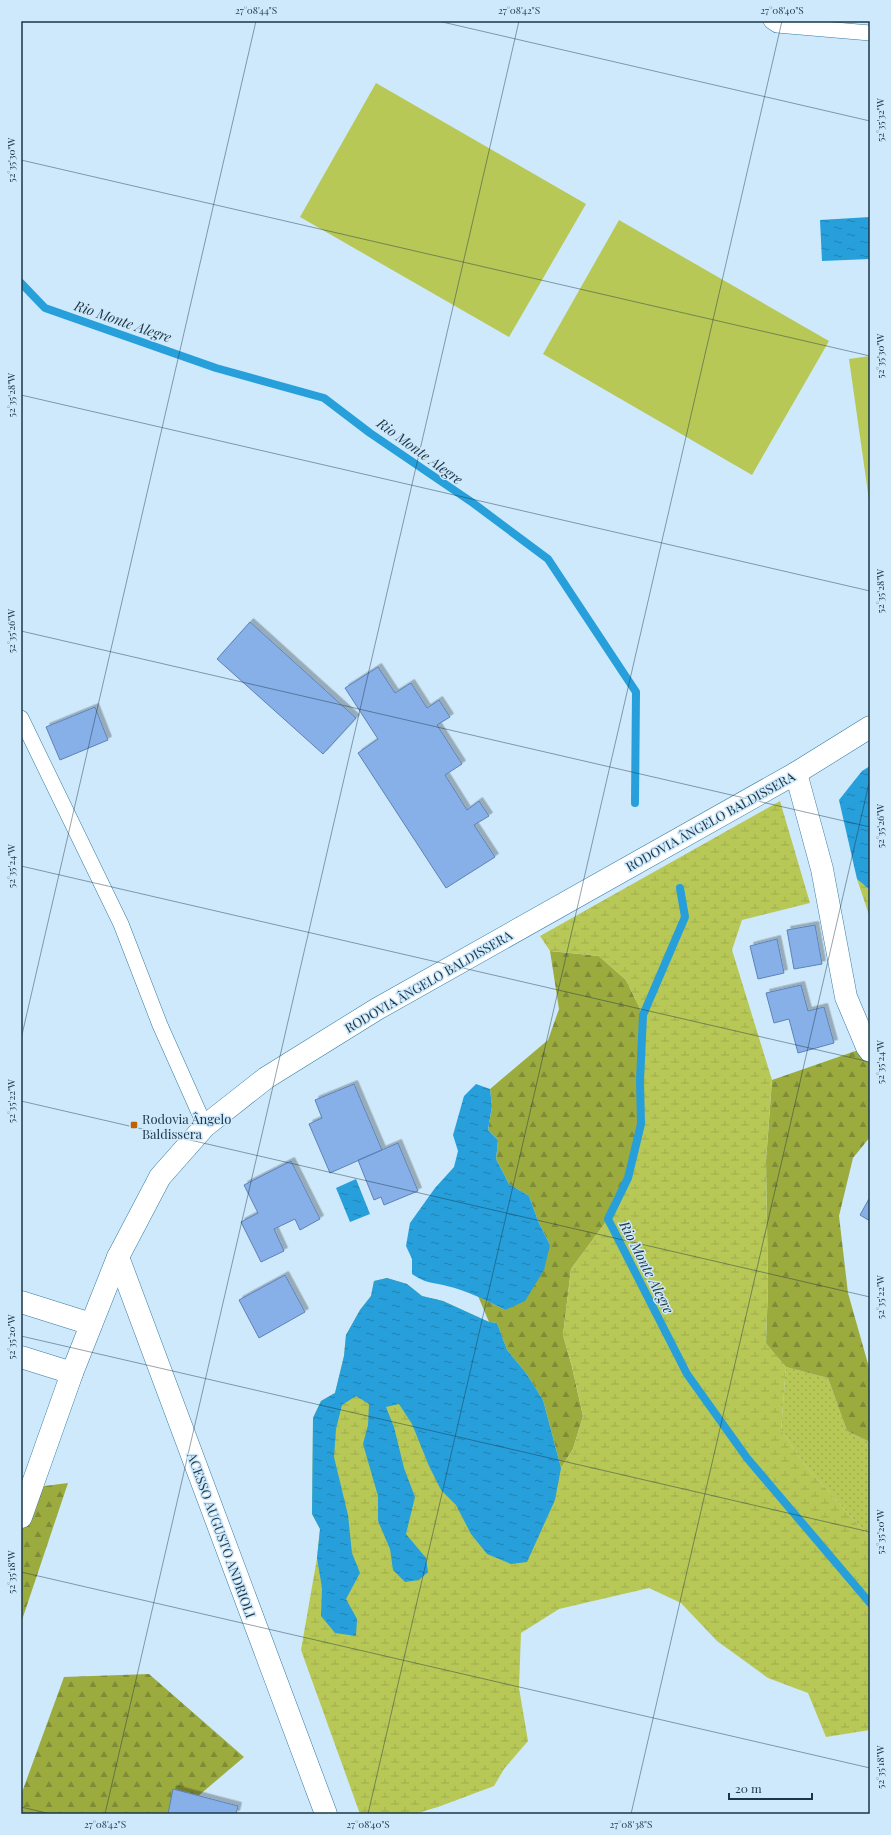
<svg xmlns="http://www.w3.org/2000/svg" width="891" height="1835" font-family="'Playfair Display',serif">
<defs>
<pattern id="grass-dots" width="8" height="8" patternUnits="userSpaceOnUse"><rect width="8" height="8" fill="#b8c856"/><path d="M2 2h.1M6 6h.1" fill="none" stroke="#9eac4c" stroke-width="1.8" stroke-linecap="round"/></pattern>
<pattern id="forest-firs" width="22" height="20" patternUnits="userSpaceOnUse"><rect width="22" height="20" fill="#9cab3e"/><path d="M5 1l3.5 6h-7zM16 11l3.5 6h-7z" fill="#7e8c36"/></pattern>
<pattern id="wetland-marsh" width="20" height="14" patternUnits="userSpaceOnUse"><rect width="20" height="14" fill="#b8c856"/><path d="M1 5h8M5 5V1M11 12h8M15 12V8" fill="none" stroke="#9eac4c"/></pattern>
<pattern id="water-ripples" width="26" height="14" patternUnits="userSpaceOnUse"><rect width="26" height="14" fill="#269fdb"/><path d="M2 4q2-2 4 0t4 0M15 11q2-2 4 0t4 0" fill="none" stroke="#2082b3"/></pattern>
<filter id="shadow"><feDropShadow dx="3.5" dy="-3.5" stdDeviation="0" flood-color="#0004"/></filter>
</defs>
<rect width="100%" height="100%" fill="#cee9fb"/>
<!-- grass -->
<path fill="url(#grass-dots)" d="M786,1367L828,1378L847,1431L870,1442V1538L804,1464L781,1430Z"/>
<!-- forest -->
<path fill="url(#forest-firs)" d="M550,951L599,956L626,980L643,1015L640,1081L641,1124L628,1178L608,1219L571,1269L563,1335L572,1367L583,1416L573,1449L561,1468L543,1400L526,1373L507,1350L497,1323L489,1322L478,1296L505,1310L550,1245L538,1221L529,1196L509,1184L496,1159L498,1140L488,1130L492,1106L490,1089L548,1040L559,1009Z
M867,1047L870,1051V1137L853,1158L839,1216L848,1293L870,1371V1442L847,1431L828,1378L786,1367L766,1344L768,1286L766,1161L772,1080Z
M68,1483L21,1623V1489Z
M149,1674L244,1757L177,1814H21V1795L64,1677Z"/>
<!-- wetland -->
<path fill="url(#wetland-marsh)" d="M780,801L810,903L742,920L732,950L772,1080L766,1161L768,1286L766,1343L786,1367L781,1430L804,1464L870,1538V1730L826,1737L808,1693L768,1678L717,1641L681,1603L649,1588L559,1609L521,1633L519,1688L528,1741L504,1769L494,1786L438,1807L414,1814H360L301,1650L317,1558L320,1529L312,1514L313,1418L321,1401L335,1393L344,1356L346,1335L360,1310L371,1296L374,1281L387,1278L407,1284L422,1296L443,1301L489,1322L497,1323L507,1350L526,1373L543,1400L561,1468L573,1449L583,1416L572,1367L563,1335L571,1269L608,1219L628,1178L641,1124L640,1081L643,1015L626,980L599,956L550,951L540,936Z
M857,879L870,890V918Z"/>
<!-- pitch -->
<path fill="#b8c856" d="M376,83L586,204L509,337L300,217Z
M619,220L829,341L752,475L543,354Z
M870,356V500H869L849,359Z"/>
<!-- water -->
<path fill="url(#water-ripples)" d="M870,217V259L822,261L820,220Z
M870,766V890L857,879L839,800L862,771Z
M476,1084L490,1089L492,1106L488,1130L498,1140L496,1159L509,1184L529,1196L538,1221L550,1245L544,1270L525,1301L505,1310C486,1300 468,1291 447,1286C432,1282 427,1284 412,1274V1259L406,1246L410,1223L435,1188L454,1167L458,1151L453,1135L464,1096Z
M356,1179L370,1214L350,1222L336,1188Z
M387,1278L407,1284L422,1296L443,1301L489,1322L497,1323L507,1350L526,1373L543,1400L561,1468L555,1500L527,1562L511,1564L487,1554L471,1534L456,1505L441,1490L429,1466L412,1424L399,1404L386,1407L394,1427L404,1468L415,1497L406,1534L426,1558L428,1572L419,1580L405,1582L393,1570L390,1549L378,1521V1496L363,1444L368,1425L369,1404L356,1396L342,1405L336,1429L334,1457L348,1515L352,1553L360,1573L346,1599L357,1619L356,1636L335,1633L321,1616L322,1588L317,1558L320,1529L312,1514L313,1418L321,1401L335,1393L344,1356L346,1335L360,1310L371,1296L374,1281Z"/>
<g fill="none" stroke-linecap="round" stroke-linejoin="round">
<!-- stream -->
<path stroke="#269fdb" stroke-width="8" d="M21,283L45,308L216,368L324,398L370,433L473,503L548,559L636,692L635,803
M680,888L685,917L643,1015L640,1081L641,1124L628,1178L608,1219L687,1374L747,1458L870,1603"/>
</g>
<!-- building -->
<path fill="#88b0e8" stroke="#5c82b7" filter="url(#shadow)" d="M250,622L356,718L323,754L217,659Z
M378,667L395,693L411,683L427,708L439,700L450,717L437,725L462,764L445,775L467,810L479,801L489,816L474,825L495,857L446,888L358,753L378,739L345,688Z
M95,707L108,740L60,760L46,727Z
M815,925L822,964L794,969L787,930Z
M777,939L784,973L758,979L750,946Z
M801,985L808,1011L824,1007L834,1043L798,1053L789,1019L774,1023L766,993Z
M354,1084L382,1150L330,1173L309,1124L322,1118L315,1100Z
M398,1143L418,1191L384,1205L381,1197L374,1200L358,1160Z
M291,1161L320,1219L300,1230L295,1219L274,1229L284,1251L261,1262L241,1222L258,1213L244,1185Z
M870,1197V1221L860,1215Z
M285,1275L305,1312L259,1338L239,1300Z
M173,1789L238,1806L236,1814H168Z"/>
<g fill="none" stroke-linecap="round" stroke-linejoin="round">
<!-- service casing -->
<g stroke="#357ba2" stroke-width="16">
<path id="service" d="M771,21L777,25L870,33
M21,718L121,924L160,1025L205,1126"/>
</g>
<!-- minor casing -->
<g stroke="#357ba2" stroke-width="23">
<path id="minor" d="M796,773L822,869L846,997L867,1047L870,1051
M118,1257L326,1814
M21,1302L91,1324
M21,1357L72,1373"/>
</g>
<!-- tertiary casing -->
<g stroke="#357ba2" stroke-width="23">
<path id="tertiary" d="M21,1517L72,1373L118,1257L160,1177L205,1126L266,1078L377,1009L796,773L870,727"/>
</g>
<!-- service -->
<use href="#service" stroke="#fff" stroke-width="15"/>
<!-- minor -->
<use href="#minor" stroke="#fff" stroke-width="22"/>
<!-- tertiary -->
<use href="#tertiary" stroke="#fff" stroke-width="22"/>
</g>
<!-- ticks -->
<path fill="none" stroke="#1a3647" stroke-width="1" stroke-opacity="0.45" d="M438,21L870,121M21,160L870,356M21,395L870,591M21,631L870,827M21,866L870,1062M21,1039L256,21M21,1101L870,1297M21,1336L870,1532M21,1572L870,1768M21,1807L51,1814M105,1814L519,21M368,1814L782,21M631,1814L870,779"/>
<!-- markers -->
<rect fill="#bd6301" stroke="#cee9fb" stroke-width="1.5" x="130" y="1121" width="8" height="8" rx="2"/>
<g text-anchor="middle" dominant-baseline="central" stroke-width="3" stroke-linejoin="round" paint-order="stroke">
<!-- street labels -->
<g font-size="13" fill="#1a3647" stroke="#cee9fb">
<text transform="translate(710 821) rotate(-29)">RODOVIA ÂNGELO BALDISSERA</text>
<text transform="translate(428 981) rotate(-30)">RODOVIA ÂNGELO BALDISSERA</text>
<text transform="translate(222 1535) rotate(70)">ACESSO AUGUSTO ANDRIOLI</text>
</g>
<!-- poi labels -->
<g font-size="13" fill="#1a3647" stroke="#cee9fb" text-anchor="start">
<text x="142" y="1118">Rodovia Ângelo<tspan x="142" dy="15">Baldissera</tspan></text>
</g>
<!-- water labels -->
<g font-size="14" font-style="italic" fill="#1d3543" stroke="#cee9fb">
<text transform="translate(123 321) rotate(19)">Rio Monte Alegre</text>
<text transform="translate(420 451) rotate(36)">Rio Monte Alegre</text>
<text transform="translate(647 1267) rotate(63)">Rio Monte Alegre</text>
</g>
</g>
<!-- border -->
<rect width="891" height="1835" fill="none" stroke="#cee9fb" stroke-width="44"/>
<!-- scale -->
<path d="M729 1793v6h83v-6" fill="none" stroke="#1a3647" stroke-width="2"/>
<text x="735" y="1793" font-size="12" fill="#1a3647" stroke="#cee9fb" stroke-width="3" paint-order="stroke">20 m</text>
<rect x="22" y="22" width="847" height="1791" fill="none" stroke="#1a3647" stroke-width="1.5"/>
<g font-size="10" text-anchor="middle" fill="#1a3647">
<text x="256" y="14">27°08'44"S</text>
<text x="519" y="14">27°08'42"S</text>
<text x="782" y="14">27°08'40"S</text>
<text transform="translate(880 120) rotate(-90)" y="4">52°35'32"W</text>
<text transform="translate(11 160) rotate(-90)" y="4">52°35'30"W</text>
<text transform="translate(880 356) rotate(-90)" y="4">52°35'30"W</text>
<text transform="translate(11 395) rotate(-90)" y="4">52°35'28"W</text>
<text transform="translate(880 591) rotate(-90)" y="4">52°35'28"W</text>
<text transform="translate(11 631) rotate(-90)" y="4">52°35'26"W</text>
<text transform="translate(880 826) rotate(-90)" y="4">52°35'26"W</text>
<text transform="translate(11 866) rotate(-90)" y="4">52°35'24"W</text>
<text transform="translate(880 1062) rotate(-90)" y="4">52°35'24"W</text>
<text transform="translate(11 1101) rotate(-90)" y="4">52°35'22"W</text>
<text transform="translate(880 1297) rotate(-90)" y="4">52°35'22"W</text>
<text transform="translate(11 1337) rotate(-90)" y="4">52°35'20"W</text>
<text transform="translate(880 1532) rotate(-90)" y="4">52°35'20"W</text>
<text transform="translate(11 1572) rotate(-90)" y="4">52°35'18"W</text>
<text transform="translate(880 1767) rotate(-90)" y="4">52°35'18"W</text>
<text x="105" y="1828">27°08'42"S</text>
<text x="368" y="1828">27°08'40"S</text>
<text x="631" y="1828">27°08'38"S</text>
</g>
</svg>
